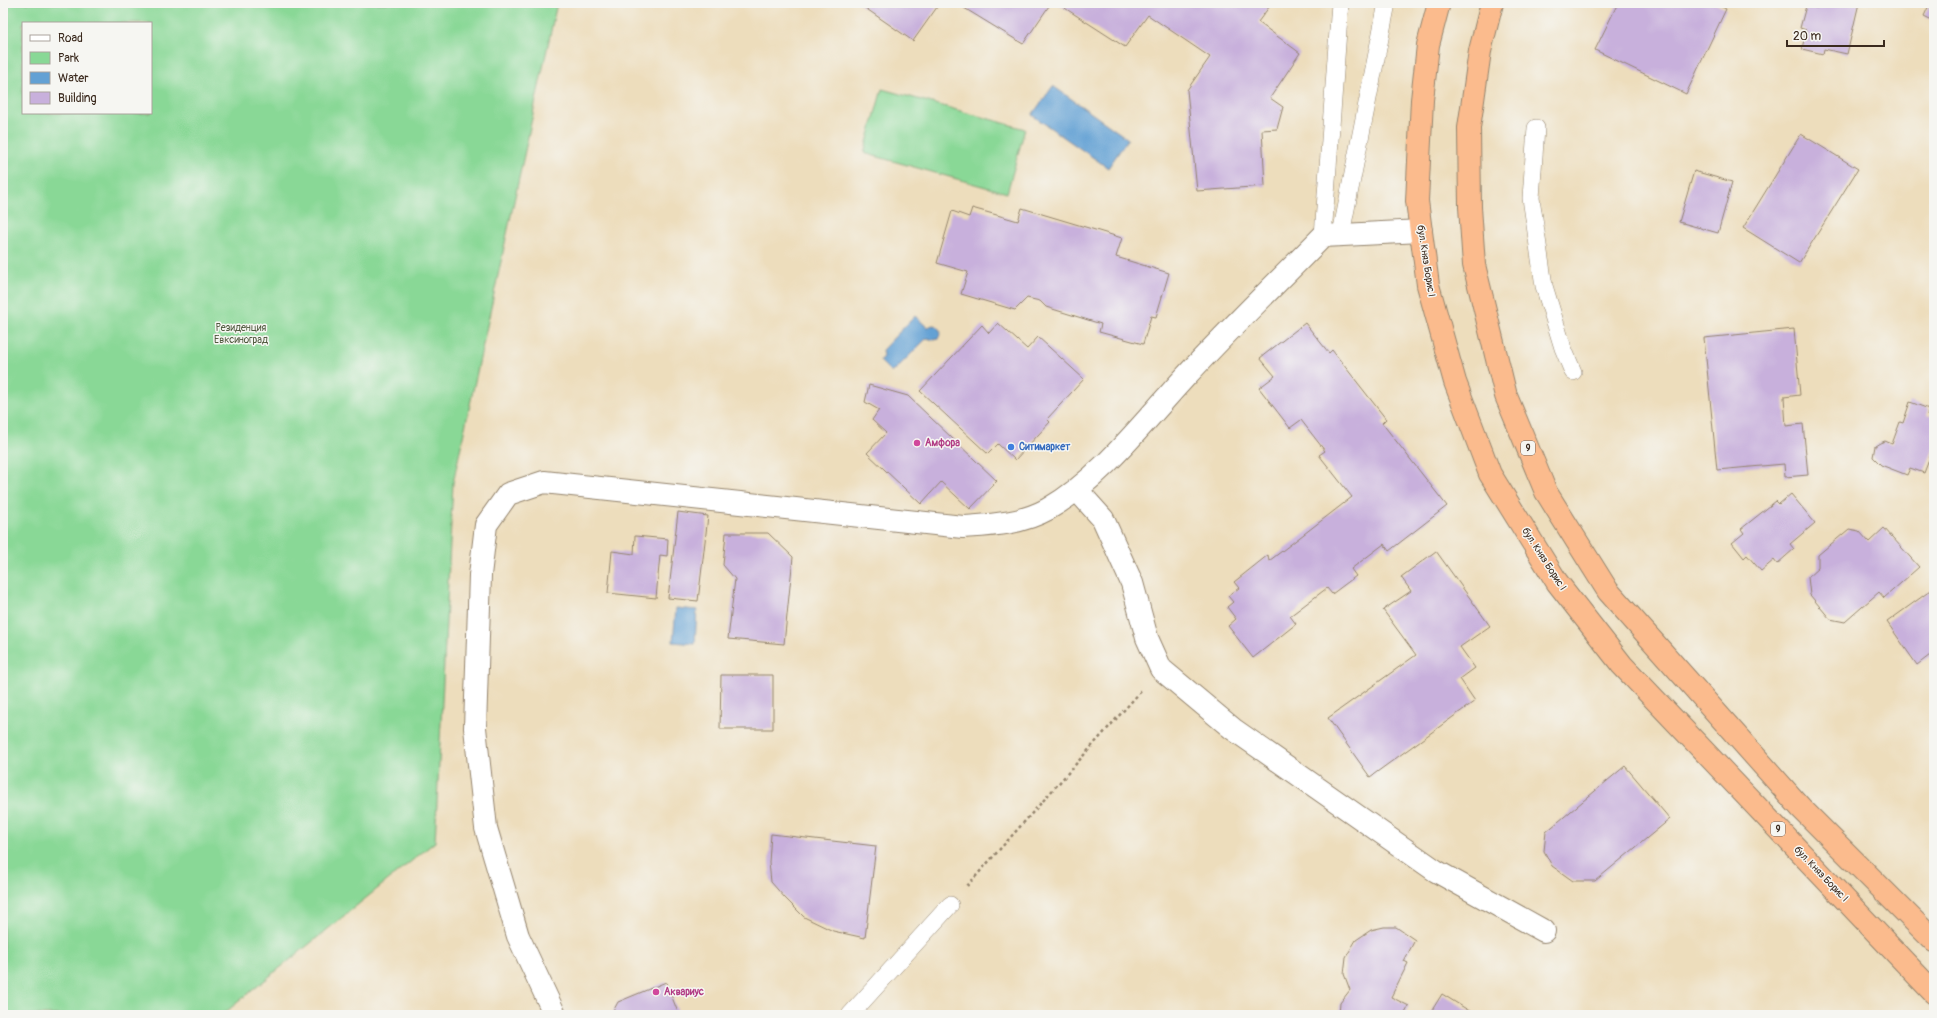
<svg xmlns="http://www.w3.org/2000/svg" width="1937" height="1018" font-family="Pangolin,sans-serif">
<rect width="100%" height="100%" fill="#f6f6f2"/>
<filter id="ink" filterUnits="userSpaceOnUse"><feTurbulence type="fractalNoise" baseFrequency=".025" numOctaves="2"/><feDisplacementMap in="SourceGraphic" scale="8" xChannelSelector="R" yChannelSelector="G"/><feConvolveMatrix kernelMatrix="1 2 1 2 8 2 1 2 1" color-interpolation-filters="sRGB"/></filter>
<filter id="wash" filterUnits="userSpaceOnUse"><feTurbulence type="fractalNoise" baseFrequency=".012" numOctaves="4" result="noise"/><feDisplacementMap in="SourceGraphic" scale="16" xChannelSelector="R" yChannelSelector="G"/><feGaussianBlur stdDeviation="0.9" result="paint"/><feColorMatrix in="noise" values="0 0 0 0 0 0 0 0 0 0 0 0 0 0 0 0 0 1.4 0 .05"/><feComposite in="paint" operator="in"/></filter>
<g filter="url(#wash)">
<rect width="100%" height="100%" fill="#edddbc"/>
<!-- green -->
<path fill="#89d896" stroke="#62815a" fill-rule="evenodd" d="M3,3H557L453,483L435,842L222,1015H3ZM23,23H151V113H23Z
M882,89L1025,129L1007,193L864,153Z"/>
<!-- water -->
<path fill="#63a1d4" stroke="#4f6679" d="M1053,86L1128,139L1108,168L1032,115Z
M915,316L927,327L933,325L937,326L941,332L938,339L934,340L927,338L892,373L880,361L883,356L882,350Z
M676,608L697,610L695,644L673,642Z"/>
<g id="blocks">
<!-- building -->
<path fill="#c8b0dc" d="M858,3H940L913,41Z
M956,3H1051L1023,44Z
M1057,3H1272L1258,22L1300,53L1270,98L1283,107L1277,129L1262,130L1265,186L1197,191L1187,90L1210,57L1148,15L1125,47Z
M1618,3H1714L1726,9L1686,94L1595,50Z
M1818,3H1859L1847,54L1824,49L1823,54L1802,49L1806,30L1800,28L1806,6L1817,8Z
M1930,3H1934V21L1924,16Z
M1801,134L1858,169L1799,263L1743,228Z
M1694,171L1732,182L1718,233L1679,222Z
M972,208L1018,221L1022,208L1122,238L1116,257L1169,273L1156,317L1151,316L1143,344L1099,332L1101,324L1046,307L1040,301L1027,298L1015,310L961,294L968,272L937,263L952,211L969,217Z
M998,323L1027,349L1038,337L1084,379L1047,419L1050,422L1015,460L998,444L988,454L920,391L982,325L989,333Z
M1305,323L1329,353L1332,350L1386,419L1382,423L1447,506L1389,551L1384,544L1351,569L1356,576L1332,594L1327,588L1290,616L1296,624L1253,658L1228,626L1236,619L1227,607L1233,602L1228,596L1239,588L1234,582L1268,555L1269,561L1352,497L1319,455L1325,451L1301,420L1290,428L1259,388L1275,376L1260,358Z
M1794,329L1800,395L1784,397L1786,426L1803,424L1808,475L1785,477L1784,464L1717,470L1704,338Z
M869,385L908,396L997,481L970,509L941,482L921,504L867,453L886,433L872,420L879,410L865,402Z
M1910,402L1929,409L1927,415L1934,417V447L1924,473L1910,468L1907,475L1881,465L1873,457L1875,446L1880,443L1885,441L1892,444L1900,422L1903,423Z
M1791,494L1815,523L1790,544L1794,549L1777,564L1774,560L1761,571L1747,555L1744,558L1732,543L1744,533L1741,529L1776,501L1779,504Z
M678,512L708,516L698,601L668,598Z
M1884,528L1919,567L1884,598L1879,592L1845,622L1830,619L1810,595L1808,577L1818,568V555L1849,529L1859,531L1869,542Z
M726,533H768L793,557L784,644L728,639L735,579L723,565Z
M635,536L668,539L667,556L660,555L656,598L608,593L612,551L634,554Z
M1436,551L1490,626L1460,647L1475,668L1460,679L1475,701L1370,777L1328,718L1416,655L1383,610L1411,591L1401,577Z
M1934,588V652L1917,665L1887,622Z
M721,675H773V729H720Z
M1625,766L1670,819L1595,881H1573L1552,866L1544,851L1546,832Z
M771,834L876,846L865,938L833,931L804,917L785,898L771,882L769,862Z
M1384,927H1396L1415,940L1404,961L1408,963L1391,997L1409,1006L1404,1015H1339L1340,1003L1350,990L1344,974L1346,957L1356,940L1371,930Z
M666,982L679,1015H611L618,1002Z
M1442,994L1476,1015H1429Z"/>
</g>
</g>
<g filter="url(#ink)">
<use href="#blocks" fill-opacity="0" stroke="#94846d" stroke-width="1"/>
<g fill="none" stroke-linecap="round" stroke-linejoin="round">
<!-- service casing -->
<g stroke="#94846d" stroke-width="18">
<path id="service" d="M1536,128L1531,198L1544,286L1563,348L1573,372
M1341,234L1387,3
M1323,236L1340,3
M850,1015L950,905"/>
</g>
<!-- minor casing -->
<g stroke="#94846d" stroke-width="24">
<path id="minor" d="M1077,490L1103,519L1132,583L1147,638L1161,669L1233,729L1436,871L1544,931
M555,1015L518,936L486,828L475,728L480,575L486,525L508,494L544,482L963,527C992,525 1021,524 1048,509C1102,478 1145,420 1187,375C1231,327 1278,282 1323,236L1421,231"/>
</g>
<!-- trunk casing -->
<g stroke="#94846d" stroke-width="24">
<path id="trunk" d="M1439,3L1428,45L1422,100L1417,201L1428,285L1455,382L1490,474L1557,582L1622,665L1934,993
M1492,3L1480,51L1469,128L1470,207L1474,265L1506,396L1546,492L1608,591L1801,808L1934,941"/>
</g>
<!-- path -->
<path stroke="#94846d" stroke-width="2.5" stroke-dasharray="3 3" stroke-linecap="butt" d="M967,886L1142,690"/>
<!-- service -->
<use href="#service" stroke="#fff" stroke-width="17"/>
<!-- minor -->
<use href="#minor" stroke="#fff" stroke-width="22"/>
<!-- trunk -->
<use href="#trunk" stroke="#fbbb8d" stroke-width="22"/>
</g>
</g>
<!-- markers -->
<g fill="#d1479c" stroke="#f6f6f2" stroke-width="1.5">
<circle cx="917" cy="443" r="4"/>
<circle cx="656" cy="992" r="4"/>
</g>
<circle fill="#3f7fe0" stroke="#f6f6f2" stroke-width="1.5" cx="1011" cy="447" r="4"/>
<g text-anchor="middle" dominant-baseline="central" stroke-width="3" stroke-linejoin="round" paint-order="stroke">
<!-- shield labels -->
<g fill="#f6f6f2" stroke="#73675e" stroke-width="1">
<rect x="1521" y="441" width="14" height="14" rx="3"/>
<rect x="1771" y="822" width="14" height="14" rx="3"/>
</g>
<g font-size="9" font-weight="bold" fill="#3b2a1e">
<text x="1528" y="448">9</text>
<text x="1778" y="829">9</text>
</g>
<!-- street labels -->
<g font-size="10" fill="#3b2a1e" stroke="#f6f6f2">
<text transform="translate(1426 261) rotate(81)">бул. Княз Борис I</text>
<text transform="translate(1544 559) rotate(57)">бул. Княз Борис I</text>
<text transform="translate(1821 874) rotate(46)">бул. Княз Борис I</text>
</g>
<!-- park labels -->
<g font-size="10" fill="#4e563c" stroke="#f6f6f2">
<text x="241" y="328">Резиденция<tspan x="241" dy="12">Евксиноград</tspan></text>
</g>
<!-- hotel labels -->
<g font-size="10" font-weight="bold" fill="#b23c85" stroke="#f6f6f2" text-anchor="start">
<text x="925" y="443">Амфора</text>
<text x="664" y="992">Аквариус</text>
</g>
<!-- shop labels -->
<g font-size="10" font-weight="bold" fill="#366cbe" stroke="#f6f6f2" text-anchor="start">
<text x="1019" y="447">Ситимаркет</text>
</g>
</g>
<!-- margin -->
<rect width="1937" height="1018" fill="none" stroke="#f6f6f2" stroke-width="16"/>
<!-- legend -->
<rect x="22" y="22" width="130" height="92" fill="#f6f6f2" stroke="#aba49d"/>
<rect x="30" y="35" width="20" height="6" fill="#ffffff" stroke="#aba49d"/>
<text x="58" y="42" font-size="12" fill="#3b2a1e">Road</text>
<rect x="30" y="52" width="20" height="12" fill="#89d896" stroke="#aba49d"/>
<text x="58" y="62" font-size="12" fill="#3b2a1e">Park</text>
<rect x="30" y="72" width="20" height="12" fill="#63a1d4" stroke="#aba49d"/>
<text x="58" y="82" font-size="12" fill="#3b2a1e">Water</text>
<rect x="30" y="92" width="20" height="12" fill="#c8b0dc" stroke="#aba49d"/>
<text x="58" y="102" font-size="12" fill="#3b2a1e">Building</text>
<!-- scale -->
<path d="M1787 40v6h97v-6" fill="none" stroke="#3b2a1e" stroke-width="2"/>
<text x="1793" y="40" font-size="12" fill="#3b2a1e" stroke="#f6f6f2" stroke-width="3" paint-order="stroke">20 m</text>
</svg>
